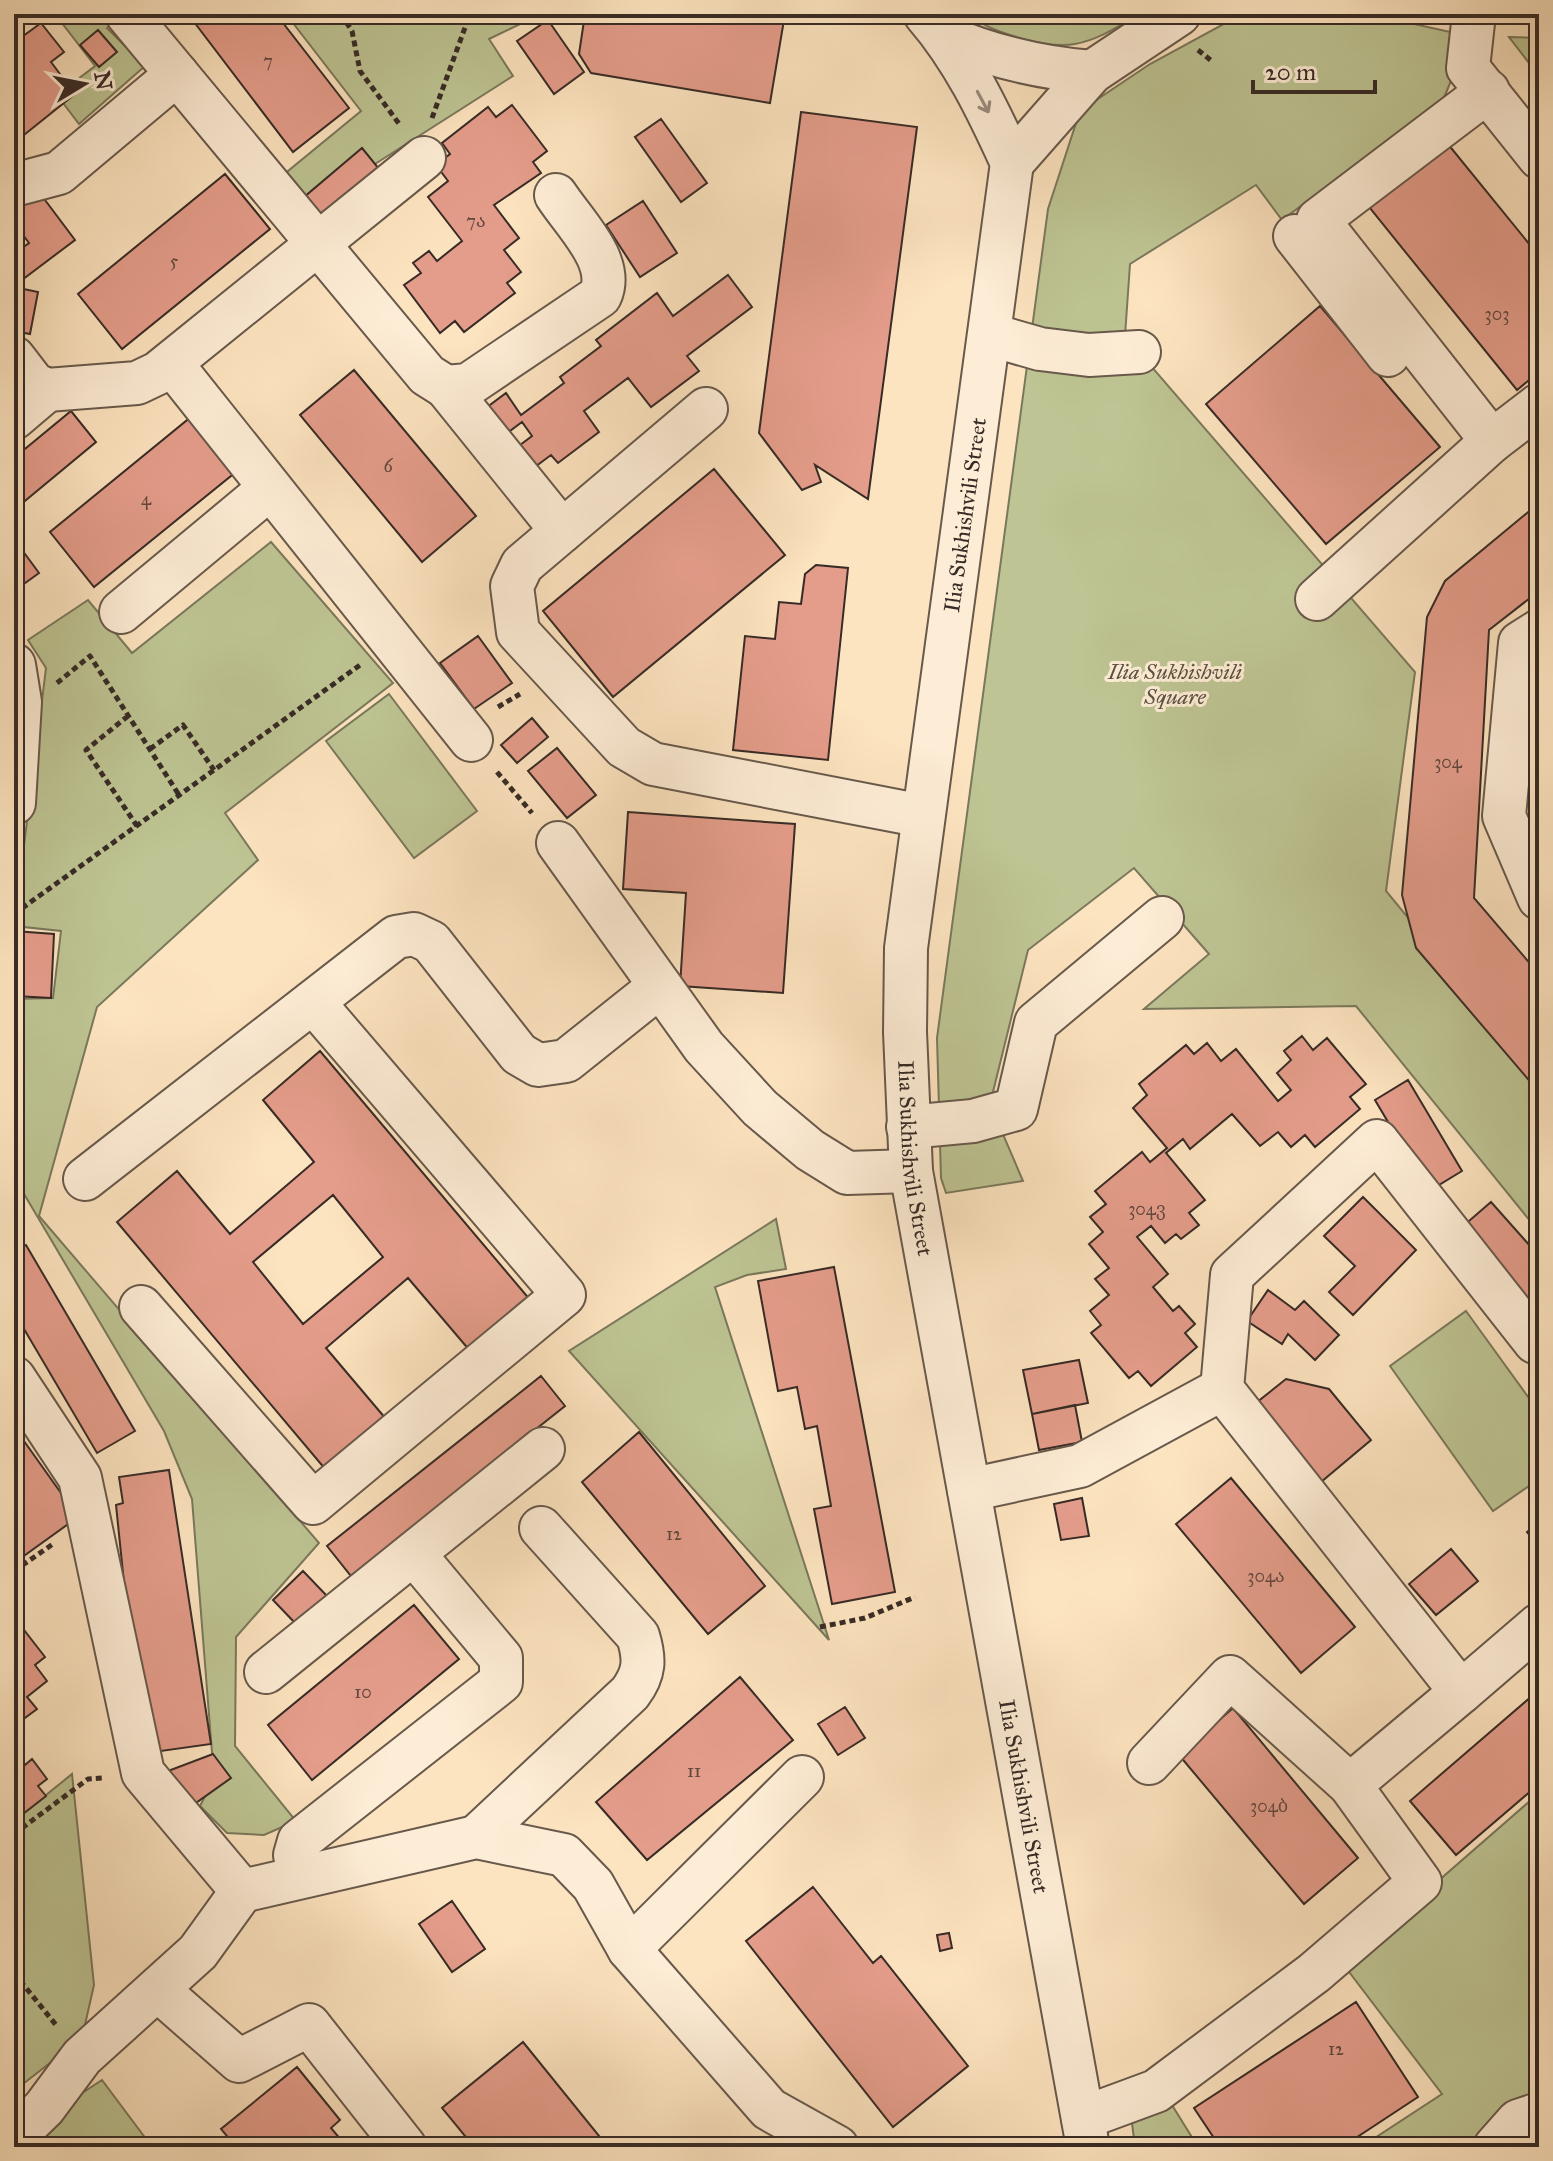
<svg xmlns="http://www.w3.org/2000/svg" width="1553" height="2161" font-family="'IM FELL Great Primer','Noto Serif Georgian',serif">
<rect width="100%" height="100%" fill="#fde4c0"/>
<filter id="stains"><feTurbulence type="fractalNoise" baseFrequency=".0025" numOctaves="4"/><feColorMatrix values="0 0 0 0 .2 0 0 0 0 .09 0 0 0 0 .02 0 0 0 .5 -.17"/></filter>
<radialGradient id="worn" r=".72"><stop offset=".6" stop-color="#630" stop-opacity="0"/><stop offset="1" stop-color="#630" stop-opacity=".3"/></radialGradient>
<!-- green -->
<path fill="#bec493" stroke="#7a785c" stroke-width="2" d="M55,14H124L107,28L145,66L79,124L57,95L95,66Z
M286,14H541L489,39L513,76L306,208L282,176L361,111Z
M968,14H1137C1119,27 1098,40 1075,44C1048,49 988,32 968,14Z
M1242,14H1369L1455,33L1456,69L1443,100L1282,220L1256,185L1130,264L1125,336L1415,672L1386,891L1539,1077V1232L1356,1006L1144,1009L1209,954L1134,868L1028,950L990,1104L1023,1181L946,1193L941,1178L937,1038L1048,209L1080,111L1150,64Z
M1509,37L1539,38V76Z
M271,542L393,683L225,813L258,860L97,1007L39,1216L319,1543L236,1637L235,1746L296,1821L264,1835L227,1833L200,1806L214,1778L192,1499L164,1431L14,1177V999L53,998L61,931L14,926L46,668L28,640L88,600L132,653Z
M389,694L477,811L414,858L326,741Z
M776,1219L786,1269L747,1275L715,1287L829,1640L569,1351Z
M1466,1311L1539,1412V1479L1493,1511L1390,1366Z
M72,1774L94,1985L82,2038L14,2091V1821Z
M1539,1793V2092L1524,2098L1483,2147H1361L1442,2094L1343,1964Z
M102,2080L152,2147H31L67,2103Z
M1167,2097L1198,2147H1135L1132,2123Z"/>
<!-- building -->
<path fill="#e59d8b" stroke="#372b26" stroke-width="2" fill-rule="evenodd" d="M188,14H276L349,108L293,152Z
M585,14H785L770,103L591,73L579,54Z
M548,20L584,72L554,94L517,41Z
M41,23L64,52L51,62L75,94L14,143V24L23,36Z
M98,30L117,52L99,67L80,45Z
M512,105L547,151L533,162L541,173L494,205L519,238L504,250L521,272L507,283L515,293L464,332L455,321L440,333L404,285L421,273L413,263L429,251L437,261L462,241L428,197L448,181L436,165L450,154L442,143L488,107L496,117Z
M801,112L917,127L868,499L815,465L821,482L802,490L759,433Z
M661,119L707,183L681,202L635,137Z
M1443,138L1539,256V372L1517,390L1365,202Z
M362,148L384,175L325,225L303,198Z
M225,174L270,229L122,349L78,294Z
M36,188L75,240L14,286V254L29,243L14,223V205Z
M643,201L677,253L640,277L606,225Z
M728,275L752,307L687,356L699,371L651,407L628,378L584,411L599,432L558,463L551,455L524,475L508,454L532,436L522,422L498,440L478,414L506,393L521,415L564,383L560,377L601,346L596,340L657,293L673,316Z
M14,287L38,292L30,334L14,331Z
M1320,306L1440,447L1326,544L1206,404Z
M354,370L476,516L422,562L300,415Z
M71,411L96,442L14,510V458Z
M197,412L242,467L94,587L50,532Z
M714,469L785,555L613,697L543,611Z
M1539,503V591L1489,630L1474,898L1539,974V1092L1416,948L1402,895L1427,617L1445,581Z
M14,539L39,573L14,591Z
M816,565L848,568L828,760L733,750L745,636L775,639L779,602L801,604L805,574Z
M478,636L512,683L474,709L440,663Z
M1539,666V754L1533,693Z
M532,718L548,737L517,763L501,745Z
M557,748L596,795L567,818L528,771Z
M628,812L795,824L783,993L680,986L686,893L623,889Z
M14,931L54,934L51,998L14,996Z
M1302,1036L1313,1050L1327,1038L1366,1084L1350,1097L1360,1109L1315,1147L1305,1135L1291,1147L1278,1132L1260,1146L1232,1114L1190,1149L1183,1139L1166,1153L1205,1200L1189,1213L1199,1225L1181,1239L1176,1234L1165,1243L1151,1226L1137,1237L1168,1274L1153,1287L1173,1311L1179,1306L1195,1324L1185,1333L1197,1347L1151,1386L1138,1371L1129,1378L1091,1333L1101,1325L1090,1311L1109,1295L1095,1279L1109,1268L1089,1244L1103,1232L1090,1217L1106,1204L1095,1191L1142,1152L1150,1162L1167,1148L1133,1108L1147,1095L1139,1084L1186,1045L1194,1054L1207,1043L1221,1061L1236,1049L1278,1101L1291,1090L1277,1073L1291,1060L1284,1051Z
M320,1051L531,1301L471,1352L408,1278L326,1348L386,1419L326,1470L117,1222L177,1171L230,1234L314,1162L263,1100ZM333,1195L383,1257L303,1324L253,1262Z
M1408,1080L1462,1171L1429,1191L1375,1100Z
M1363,1197L1416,1250L1353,1315L1329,1292L1355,1266L1324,1236Z
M1491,1202L1539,1256V1313L1462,1227Z
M26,1245L135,1431L97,1453L14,1312V1251Z
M834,1267L895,1592L832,1604L814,1509L831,1506L817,1426L805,1429L797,1387L778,1391L758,1281Z
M1268,1290L1295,1310L1304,1301L1339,1335L1315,1360L1288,1334L1282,1344L1247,1321Z
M1079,1360L1088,1403L1032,1414L1023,1370Z
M541,1376L565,1406L351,1576L327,1546Z
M1286,1379L1329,1389L1371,1440L1321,1482L1256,1403Z
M1075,1405L1082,1442L1039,1450L1032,1414Z
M14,1427L78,1517L14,1563Z
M639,1432L765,1586L708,1634L582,1482Z
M169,1470L211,1744L154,1752L134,1680L116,1505L123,1503L119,1477Z
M1231,1478L1355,1627L1301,1673L1176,1524Z
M1082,1498L1089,1536L1061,1540L1054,1504Z
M1539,1522V1546L1527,1532Z
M1451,1549L1478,1581L1436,1615L1409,1584Z
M303,1571L327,1596L297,1625L273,1600Z
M414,1605L459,1659L312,1780L268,1725Z
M14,1617L45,1657L35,1665L47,1681L27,1697L37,1709L14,1726Z
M740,1677L793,1740L647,1860L596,1802Z
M1539,1690V1784L1456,1855L1410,1801Z
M845,1707L865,1738L838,1755L818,1724Z
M1233,1708L1358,1858L1304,1904L1179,1755Z
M14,1749L25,1765L32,1759L47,1779L38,1786L46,1796L14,1821Z
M213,1754L231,1778L193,1805L168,1771Z
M813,1887L873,1963L881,1956L968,2066L893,2127L746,1941Z
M452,1901L485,1949L452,1972L419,1924Z
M949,1933L952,1948L940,1951L937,1935Z
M1356,2002L1418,2097L1342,2147H1220L1194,2108Z
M523,2042L608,2147H474L442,2108Z
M297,2067L340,2120L331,2128L347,2147H236L221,2129Z"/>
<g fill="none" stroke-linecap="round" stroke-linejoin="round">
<!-- minor casing -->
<g stroke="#68594c" stroke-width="46">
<g id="minor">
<path d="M127,14L427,375L446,387L468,385L600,296C616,262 574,223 556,195"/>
<path id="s1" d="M925,14C963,58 988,110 1012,163L906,948L905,1032L911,1171L1088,2147"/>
<path d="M1474,14L1468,68L1539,157"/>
<path d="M944,36C993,57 1040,68 1092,72"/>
<path d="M1488,91L1318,220L1492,441L1539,405"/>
<path d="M1012,163L1092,72L1179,14"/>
<path d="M14,185L59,173L177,74"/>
<path d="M1295,236L1388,355"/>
<path d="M991,335L1040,349L1089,355L1139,352"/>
<path d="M14,358L34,384L47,390L137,383L158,373L424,158"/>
<path d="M171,363L471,740"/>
<path d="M446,387L562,531"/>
<path d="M706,409L522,565L512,586L518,632L624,747L653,764L923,816"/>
<path d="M14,418L47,390"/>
<path d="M1317,599L1492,441"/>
<path d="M121,612L270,488"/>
<path d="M1539,631L1520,643L1504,816L1539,898"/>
<path d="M14,665L20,702L14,803"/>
<path d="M558,843L704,1047L760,1108L810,1150L847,1173L911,1171"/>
<path d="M908,1127L973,1121L1016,1109L1036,1023L1162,918"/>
<path d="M85,1179L396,937L414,934L431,942L519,1054L538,1065L566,1061L660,986"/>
<path d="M141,1307L313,1503L564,1295L313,1002"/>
<path d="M1535,1342L1377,1141L1232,1275L1222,1389L1461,1692L1539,1625"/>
<path d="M14,1378L80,1478L143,1773L242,1891L198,1952L82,2057L44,2108L14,2137"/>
<path d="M969,1490L1080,1466L1222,1389"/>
<path d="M266,1672L543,1449"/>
<path d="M1149,1763L1230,1677L1350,1785"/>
<path d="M476,1837L630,1693C645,1673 645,1659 638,1636L541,1528"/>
<path d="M299,1875L295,1855L299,1841L501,1682V1658L414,1554"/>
<path d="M242,1891L476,1837L564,1855L593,1885L629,1949L769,2109L837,2147"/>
<path d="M629,1949L802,1777"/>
<path d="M158,1990L239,2061L309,2025L405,2147"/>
<path d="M1083,2118L1156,2091L1314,1973L1420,1882L1350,1785L1461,1692"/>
<path d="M1495,2147L1518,2121L1539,2114"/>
</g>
</g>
<!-- path -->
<path stroke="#372b26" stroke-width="5" stroke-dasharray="6 4" stroke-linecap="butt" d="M341,14L352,31L360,71L400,125
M1198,50L1213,62
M432,118L470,14
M57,683L90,656L179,795
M498,707L520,694
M128,716L86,750L137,826
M150,749L183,725L214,770
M497,772L532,813
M14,914L360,665
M14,1571L53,1544
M820,1627L865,1618L915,1597
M14,1834L88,1779L103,1778
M14,1973L56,2025"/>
<!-- minor -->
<use href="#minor" stroke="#feedd6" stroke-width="42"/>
</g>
<!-- one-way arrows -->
<defs><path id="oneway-shaft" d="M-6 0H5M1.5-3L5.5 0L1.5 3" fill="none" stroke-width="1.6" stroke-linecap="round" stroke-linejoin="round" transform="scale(2)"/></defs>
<use stroke="#9a8c7e" href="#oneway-shaft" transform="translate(983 102) rotate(62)"/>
<g text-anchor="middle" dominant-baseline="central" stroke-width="6" stroke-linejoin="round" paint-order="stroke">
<!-- number labels -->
<g font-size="18" fill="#62483f">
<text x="268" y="61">7</text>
<text x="476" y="221">7ა</text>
<text x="174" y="261">5</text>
<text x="1497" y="314">303</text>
<text x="388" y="466">6</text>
<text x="146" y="499">4</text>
<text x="1448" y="762">304</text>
<text x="1147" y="1209">304ვ</text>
<text x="674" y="1534">12</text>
<text x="1266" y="1576">304ა</text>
<text x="363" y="1692">10</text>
<text x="694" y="1771">11</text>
<text x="1269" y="1806">304ბ</text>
<text x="1336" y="2049">12</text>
</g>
<!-- street labels -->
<g font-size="22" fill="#372b26" stroke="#feedd6">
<text transform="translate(965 515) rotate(-82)">Ilia Sukhishvili Street</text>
<text stroke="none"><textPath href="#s1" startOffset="1176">Ilia Sukhishvili Street</textPath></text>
<text stroke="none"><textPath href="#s1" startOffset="1824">Ilia Sukhishvili Street</textPath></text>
</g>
<!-- park labels -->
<g font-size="22" font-style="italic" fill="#595141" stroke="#feedd6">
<text x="1175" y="671">Ilia Sukhishvili<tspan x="1175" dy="25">Square</tspan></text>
</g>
</g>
<!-- margin -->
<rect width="1553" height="2161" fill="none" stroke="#fde4c0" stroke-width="48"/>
<rect x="16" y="16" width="1521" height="2129" fill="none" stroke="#372b26" stroke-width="4"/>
<rect x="24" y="24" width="1505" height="2113" fill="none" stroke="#372b26" stroke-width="2"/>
<!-- north arrow -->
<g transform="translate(84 84) rotate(80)" stroke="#feedd6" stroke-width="6" paint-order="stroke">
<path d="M0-6L14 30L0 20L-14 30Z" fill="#372b26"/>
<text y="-12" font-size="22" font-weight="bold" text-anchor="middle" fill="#372b26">N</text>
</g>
<!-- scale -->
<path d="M1253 80v12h122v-12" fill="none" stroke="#372b26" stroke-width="4"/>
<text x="1265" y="80" font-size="24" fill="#372b26" stroke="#feedd6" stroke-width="6" paint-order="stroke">20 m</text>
<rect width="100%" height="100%" filter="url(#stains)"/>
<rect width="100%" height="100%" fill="url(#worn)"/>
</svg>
